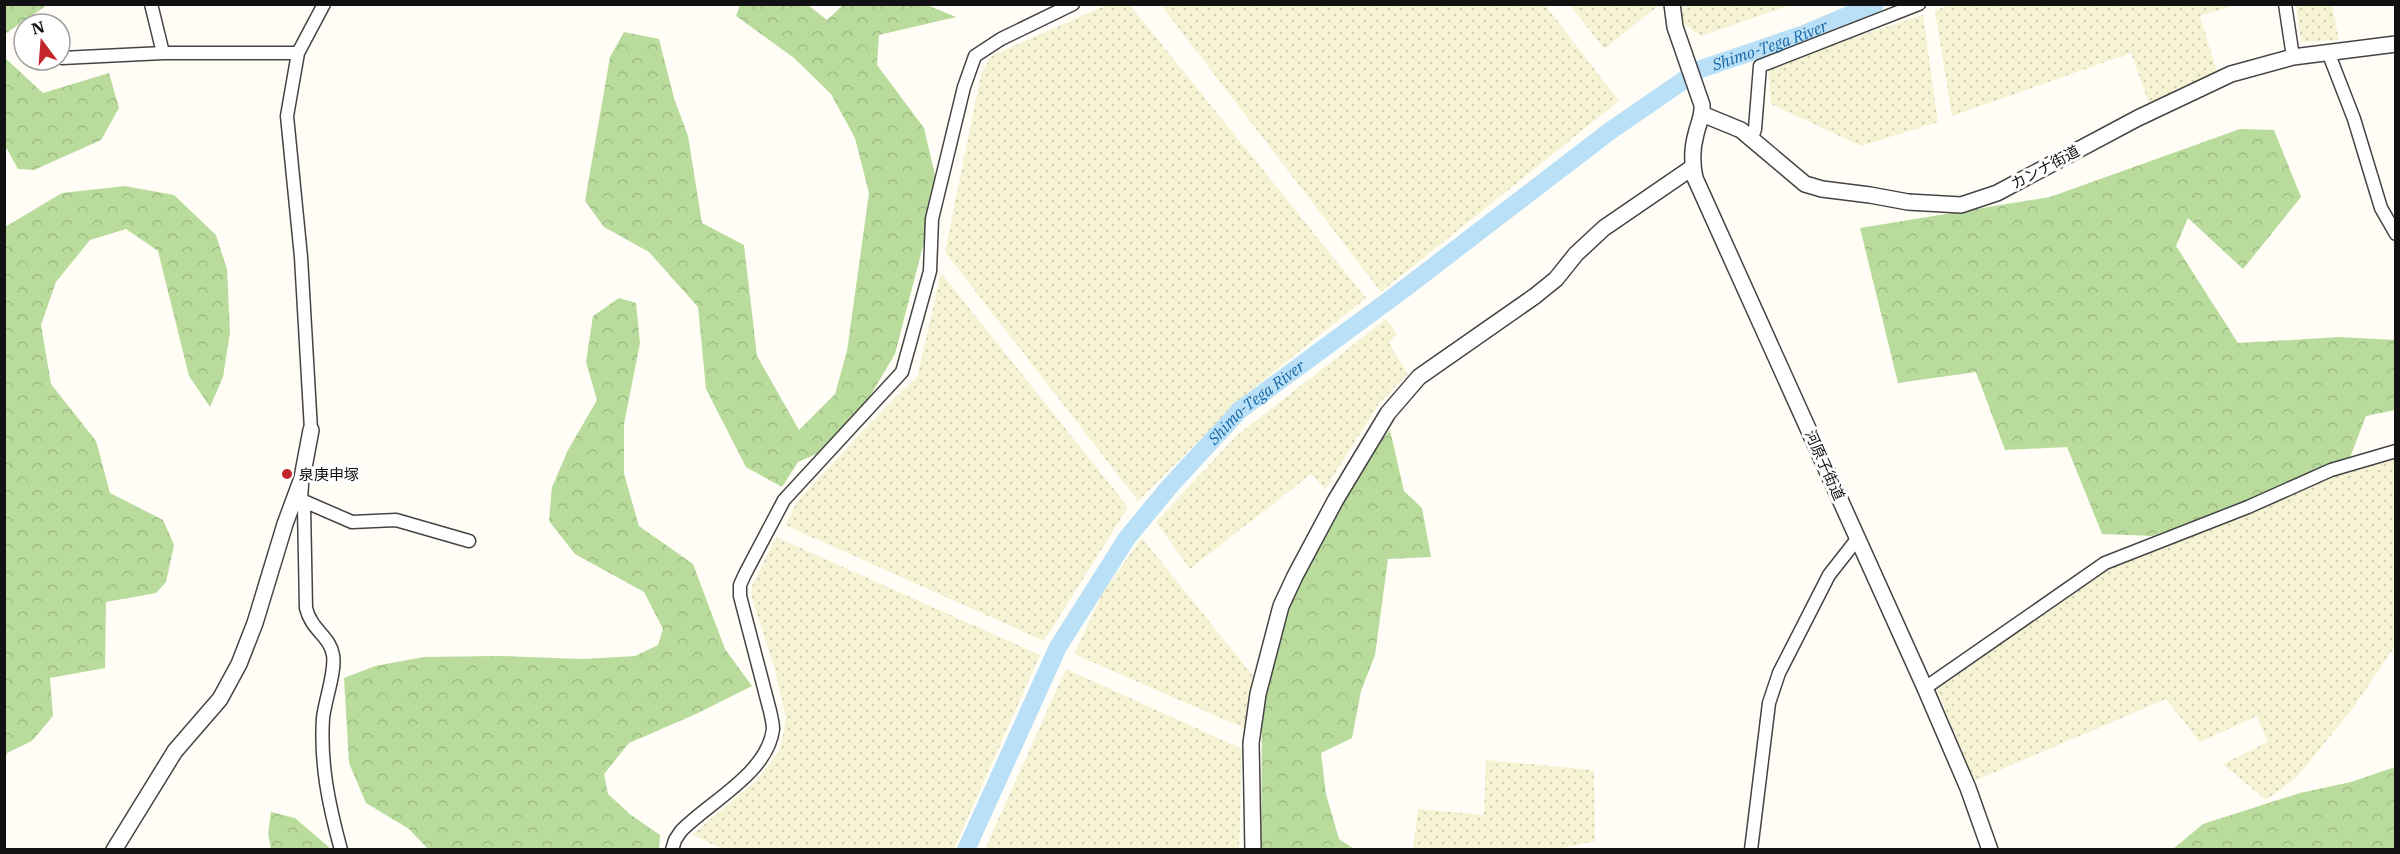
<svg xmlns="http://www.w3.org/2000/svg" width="2400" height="854" font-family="'IBM Plex Serif','Noto Sans JP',serif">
<defs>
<pattern id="farmland-dots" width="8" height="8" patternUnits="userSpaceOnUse" patternTransform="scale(1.5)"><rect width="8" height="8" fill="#f6f3d4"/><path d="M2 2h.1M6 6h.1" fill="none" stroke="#d2cfb5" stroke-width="1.8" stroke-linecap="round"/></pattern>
<pattern id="forest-crowns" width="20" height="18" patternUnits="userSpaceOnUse" patternTransform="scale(1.5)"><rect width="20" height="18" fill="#b9dc9c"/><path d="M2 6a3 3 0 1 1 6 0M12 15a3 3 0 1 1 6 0" fill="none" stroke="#9ebc85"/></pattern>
</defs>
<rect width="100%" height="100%" fill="#fffdf5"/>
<!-- farmland -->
<path fill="url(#farmland-dots)" d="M1951,4H2236V5L2200,16L2217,72L2149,104L2131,53L1952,116L1935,11Z
M1107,5H1130L1366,298L1245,395L1138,501L945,252L981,74L991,56Z
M1161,5H1545L1619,101L1381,292Z
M1659,5L1604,49L1570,5L1659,4Z
M1680,5H1791L1701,36L1679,20Z
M2296,5H2332L2339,40L2301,42Z
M1923,15L1938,122L1861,146L1771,104L1768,66Z
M941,273L1128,507L1044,641L785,525L798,500L896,396L917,378Z
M1386,319L1397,334L1389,343L1408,374L1380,402L1325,489L1311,474L1190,569L1156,522L1235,437Z
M2395,457V646L2353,708L2297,777L2266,800L2223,764L2268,742L2257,716L2200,742L2166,699L1974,781L1935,685L2108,566L2316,482Z
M776,537L1040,655L954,849H723L692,835L757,780L780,750L786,719L775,670L752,599V586Z
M1142,538L1254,677L1246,729L1074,654L1103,592Z
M1066,669L1242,749L1239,849H985Z
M1486,760L1594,770L1595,841L1554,850L1413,849L1418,809L1484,815Z"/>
<!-- forest -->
<path fill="url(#forest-crowns)" d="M5,4H47V5L5,34Z
M740,5H808L827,20L843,5H927L956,17L879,35L877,65L924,128L938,188L895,354L860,413L821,452L798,462L782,487L746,467L706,389L698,307L649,252L604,227L585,201L610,57L624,32L659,39L674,98L688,136L702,223L744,245L757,356L799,430L835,394L847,351L869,193L855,138L831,94L794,58L736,16Z
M4,57L43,93L109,73L119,108L101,140L34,170L18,169L7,149H5Z
M2240,129L2274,130L2301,197L2243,269L2188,218L2176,246L2238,343L2339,337L2395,340V410L2366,416L2346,468L2152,536L2102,534L2067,447L2005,450L1976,372L1898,383L1860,228L2050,197Z
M125,186L174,195L216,235L227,269L230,332L223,377L210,407L189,376L158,251L126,229L90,240L56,282L41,325L51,384L96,441L110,493L163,520L174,545L166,582L156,593L106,602L105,668L50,678L53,716L32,741L7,753L5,759V227L62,193Z
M619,298L636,303L640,343L624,424V474L639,526L693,564L725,649L752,686L696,714L629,743L604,774L608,794L631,815L660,835L659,849H428L409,829L366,803L349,763L344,678L375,666L424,657L500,656L583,659L635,656L658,645L663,629L644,592L575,554L549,521L552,487L568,450L597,400L586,362L593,316Z
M1390,430L1404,491L1422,508L1431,557L1388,559L1375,655L1361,691L1352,738L1321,753L1326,794L1339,839L1354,849L1261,850L1262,709L1290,602L1344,497L1374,449Z
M2395,767V849H2173L2203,824L2300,793L2351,782Z
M271,812L295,818L331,849H271L268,833Z"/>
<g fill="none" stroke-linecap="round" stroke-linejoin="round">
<!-- river -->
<g stroke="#b9e0f7" stroke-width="18">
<path id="s1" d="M1698,70L1804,34L1875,4"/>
<path id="s2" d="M966,850L1058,647L1127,538L1170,486L1240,410L1404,289L1610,131L1687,78"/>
</g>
<!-- minor casing -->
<g stroke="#444" stroke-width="15">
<path id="minor" d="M151,4L163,53H298
M2285,4L2293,57
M2328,52L2354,119L2381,208L2396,234
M62,58L163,53
M1752,138L1755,129L1760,66L1919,4
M311,430L301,257L287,116L298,53L324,4
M302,485L301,500L304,507L306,608C311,630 330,636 333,655C336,671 325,700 323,718C320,764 329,806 341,850
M299,499L352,522L396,520L469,541
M1925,688L2105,563L2248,507L2331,470L2396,451
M672,850L675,840L681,831C709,802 768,773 773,729C773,723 771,716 770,711L740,596V585L745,574L784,500L902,372L930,271L932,219L964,87L975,56L1001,39L1073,4
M1751,850L1769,703L1779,673L1829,575L1858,538"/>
</g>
<!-- tertiary casing -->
<g stroke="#444" stroke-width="18">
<path id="tertiary" d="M1672,4L1675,27L1702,105C1703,116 1698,124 1696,134C1692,148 1692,164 1695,178L1925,688L1968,788L1990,850
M1702,114L1741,130L1805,184L1822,189L1870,195L1908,202L1961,205L1997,193L2138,118L2231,74L2293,57L2396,44
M114,850L175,751L220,699L239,664L255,623L285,524L302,478L311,430
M1253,850L1251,743L1258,694L1281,606L1295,576L1335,501L1388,413L1419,377L1535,296L1556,279L1576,254L1604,228L1693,167"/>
</g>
<!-- minor -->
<use href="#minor" stroke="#fff" stroke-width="12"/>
<!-- tertiary -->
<use href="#tertiary" stroke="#fff" stroke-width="15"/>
</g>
<!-- markers -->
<circle fill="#c4262e" stroke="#fff" stroke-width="2" cx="287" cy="474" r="6"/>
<g text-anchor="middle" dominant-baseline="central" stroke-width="6" stroke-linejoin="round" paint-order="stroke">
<!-- street labels -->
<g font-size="15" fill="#111" stroke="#fff">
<text transform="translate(2045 167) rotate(-28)">カンナ街道</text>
<text transform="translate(1825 465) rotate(66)">河原子街道</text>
</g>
<!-- poi labels -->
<g font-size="15" fill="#111" stroke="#fff" text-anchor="start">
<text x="299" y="474">泉庚申塚</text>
</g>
<!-- water labels -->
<g font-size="16" font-style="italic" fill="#1768a6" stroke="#fff">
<text stroke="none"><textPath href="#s1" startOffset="76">Shimo-Tega River</textPath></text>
<text stroke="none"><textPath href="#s2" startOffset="540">Shimo-Tega River</textPath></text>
</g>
</g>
<!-- border -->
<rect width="2400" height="854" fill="none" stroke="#111111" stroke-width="12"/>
<!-- north arrow -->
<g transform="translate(42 42) rotate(344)"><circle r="28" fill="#ffffff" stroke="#a0a0a0" stroke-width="1.5"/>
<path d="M0-4.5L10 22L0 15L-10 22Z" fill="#c4262e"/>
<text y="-9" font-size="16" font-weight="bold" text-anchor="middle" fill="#111111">N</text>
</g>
</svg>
